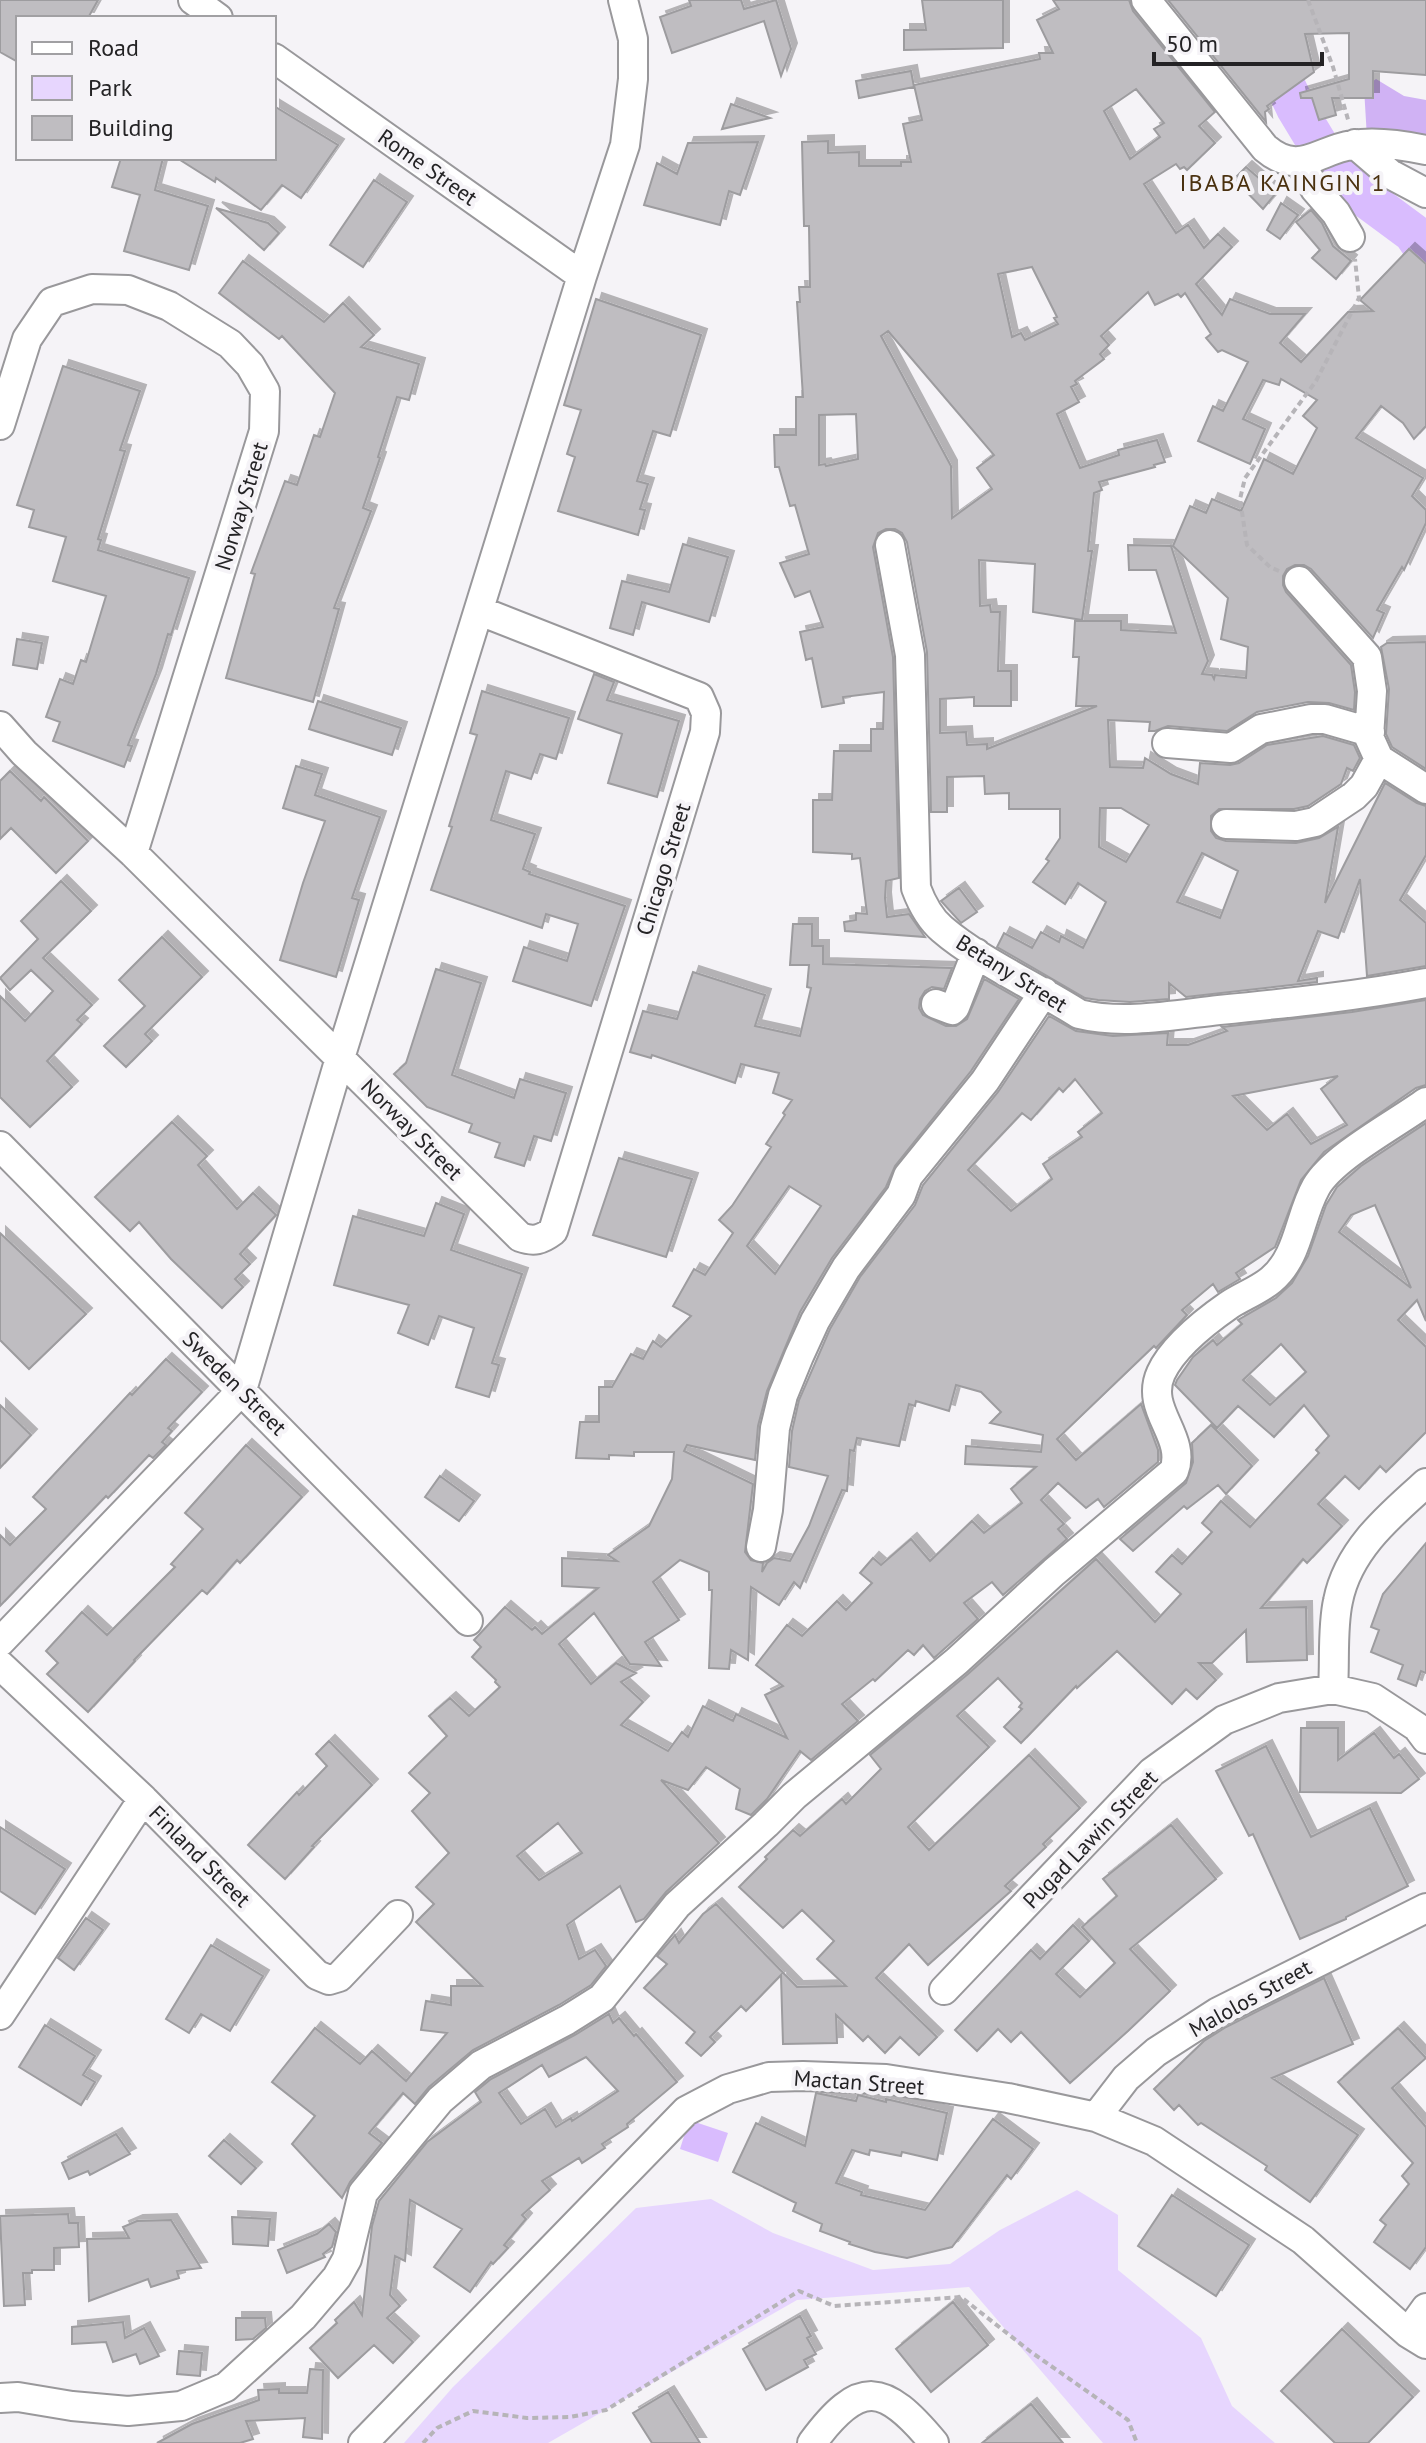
<svg xmlns="http://www.w3.org/2000/svg" width="1426" height="2443" font-family="'PT Sans',sans-serif">
<defs>
<filter id="shadow"><feDropShadow dx="6" dy="-6" stdDeviation="0" flood-color="#0004"/></filter>
</defs>
<rect width="100%" height="100%" fill="#f5f3f7"/>
<!-- green -->
<path fill="#e7d6fe" d="M1077,2190L1118,2215V2270L1201,2338L1232,2406L1275,2443H1103L969,2287L797,2300L548,2443H404L453,2387L636,2208L711,2199L773,2233L873,2270L950,2264L1000,2230Z"/>
<!-- forest -->
<path fill="#d0b2f4" d="M1376,79L1404,96L1426,100V144L1367,138L1364,88Z"/>
<!-- water -->
<path fill="#d9bcfe" d="M689,2120L728,2133L718,2162L680,2149Z"/>
<g fill="none" stroke-linecap="round" stroke-linejoin="round">
<!-- river -->
<path stroke="#d9bcfe" stroke-width="40" d="M1245,0L1296,108L1328,161L1348,185L1413,233L1426,252"/>
</g>
<!-- building -->
<path fill="#bfbdc1" stroke="#9d9c9f" stroke-width="2" fill-rule="evenodd" filter="url(#shadow)" d="M0,0H98L88,18H18V62L0,52Z
M689,0H741L744,9L776,0L791,49L781,76L764,21L672,53L660,17L691,6Z
M922,0H1003V48L904,50V30H926Z
M1053,0H1129L1133,11L1215,112L1199,126L1215,143L1187,170L1184,167L1180,169L1176,164L1144,184L1176,233L1188,225L1204,248L1218,234L1232,247L1196,284L1222,315L1230,299L1270,314H1305L1280,343L1301,362L1348,312L1373,311L1360,300L1409,249L1426,264V426L1414,439L1403,423L1381,406L1356,438L1423,478L1412,496L1426,510V523L1404,570L1402,567L1377,610L1384,613L1373,638L1311,569L1304,565H1295L1287,569L1283,576V585L1286,592L1351,665L1355,692L1354,710L1329,703L1308,702L1257,712L1227,731L1168,726L1155,731H1149L1150,722L1108,720L1110,767L1143,768L1145,758L1171,774L1198,784L1200,763L1230,765L1239,763L1267,745L1323,736L1354,745L1360,758L1353,771L1347,768L1341,784L1308,806L1294,809H1219L1211,816V831L1216,838L1226,841L1296,843L1319,838L1338,827L1325,903L1385,783L1417,803L1426,806V855L1400,900L1426,923V966L1367,976L1360,879L1338,938L1318,931L1298,981L1317,978V982L1186,997L1169,983V999L1130,1002L1098,1000L1085,998L997,947L1004,933L1032,948L1041,932L1059,942L1061,936L1083,948L1106,902L1078,883L1065,904L1033,882L1049,861L1046,859L1060,838V809H1009V793L985,794L984,776L947,777V812H931L927,652L907,542L902,533L895,529H886L878,533L873,547L893,657L899,878L886,881L885,898L887,917L909,914L925,937L845,931L844,922L856,920V913L867,914L860,858L852,859V854L813,852V800H832L834,751H871V729H883L884,692L843,697L844,703L822,707L812,658L806,660L800,632L823,627L810,591L795,597L780,563L809,554L795,505L790,506L779,467H775L774,435H796V397H803L797,302H800L799,287H810L809,226H804L802,142L828,141V153L859,152V166H901V162H911L903,124L922,120L914,85L1040,59L1039,53H1053L1037,20L1059,9ZM1136,89L1164,123L1154,129L1160,137L1130,159L1104,111ZM1032,267L1057,317L1054,318L1058,324L1025,340L1021,333L1012,337L998,274ZM1148,292L1155,305L1178,294L1181,297L1185,293L1211,334L1206,338L1218,352L1222,350L1248,362L1223,411L1213,406L1198,441L1250,464L1265,429L1243,419L1263,380L1279,385L1281,379L1317,400L1303,416L1317,428L1293,474L1264,459L1241,511L1212,499L1206,513L1190,506L1173,546L1228,598L1221,639L1248,647L1246,678L1215,675L1214,679L1212,675L1202,674L1208,661L1171,546L1128,545L1129,570H1156L1176,633L1121,630V621H1075L1073,657H1079L1076,706H1097L987,749V744L967,745L966,732L940,733V699L974,697V706H1011V671H998L1000,612H991L990,605L980,606L979,560L1035,564L1033,612L1082,620L1092,551H1088L1094,493L1102,490L1099,482L1155,467L1154,465L1165,462L1157,440L1118,450L1119,455L1080,468L1057,414L1079,402L1071,387L1077,384L1075,381L1104,359L1100,354L1109,345L1101,336ZM888,331L994,455L977,468L992,489L952,518L951,466L881,336ZM856,414L858,459L826,466L825,464L819,465V415ZM1100,808H1121L1149,825L1126,862L1099,847ZM1202,853L1238,871L1220,918L1177,902Z
M1168,0H1426V75L1373,71V98H1332L1336,115L1319,120L1312,98H1301L1300,93L1349,79V33L1305,34L1314,72L1267,106L1269,109L1265,112L1266,122Z
M911,71L914,87L859,98L856,81Z
M731,104L770,118L722,129Z
M274,106L338,145L301,198L282,185L261,210L216,178L215,182L177,158H274Z
M758,142L740,195L729,191L720,225L644,205L657,163L677,174L688,143Z
M121,158H163L155,190L208,206L189,270L124,251L140,195L112,187Z
M1246,167L1276,193L1263,209L1234,179Z
M374,180L407,202L363,267L330,245Z
M1281,203L1298,215L1280,239L1267,230Z
M216,208L268,223L279,233L264,250Z
M1311,210L1322,223L1333,246L1351,261L1336,279L1312,258L1320,250L1296,222Z
M243,261L324,322L343,303L374,335L361,347L419,364L409,400L397,397L378,457L380,458L363,508L371,511L334,608L339,609L313,702L226,678L255,574L251,573L285,481L297,485L314,435L320,437L335,393L282,336L279,339L219,293Z
M596,299L701,335L670,436L653,431L637,481L648,484L640,509L645,510L638,535L558,511L575,457L567,454L581,410L564,405Z
M63,366L140,391L120,450L125,451L98,539L101,540L98,550L189,578L171,635L168,634L156,674L128,745L132,746L124,767L53,741L60,722L46,717L60,679L73,684L81,660L86,662L106,596L53,581L66,537L29,527L34,510L17,505Z
M683,544L728,557L709,622L642,602L633,635L610,628L622,581L669,592Z
M17,639L42,643L37,669L13,665Z
M1426,642V769L1392,747L1386,734L1389,689L1381,647L1387,643Z
M594,674L614,682L607,700L679,721L657,797L608,783L622,734L578,719Z
M482,691L569,718L556,759L540,754L531,779L506,771L491,820L535,834L523,869L530,872L529,874L625,906L591,1006L513,981L524,947L567,961L578,924L546,914L542,928L431,890L452,827L449,826L477,735L470,733Z
M318,701L401,728L392,755L309,729Z
M296,766L322,774L315,795L380,817L352,898L359,900L336,977L280,960L303,883L325,821L283,808Z
M10,771L41,801L44,797L88,841L56,873L11,828L0,839V781Z
M61,881L91,911L43,958L92,1005L77,1020L82,1024L47,1061L72,1087L30,1127L0,1097V996L25,1021L53,991L31,970L10,990L0,978L38,939L21,921Z
M959,888L977,912L961,923L941,901Z
M793,924H812V946H823V964L952,968L944,989L932,987L925,991L920,999L919,1008L923,1015L946,1026H956L967,1019L984,979L1019,999L971,1071L895,1166L886,1187L832,1258L800,1312L767,1391L758,1426L755,1460L687,1445L684,1451L753,1484L745,1552L751,1560L763,1563L762,1572L767,1563L774,1558L790,1561L809,1526L828,1476L789,1467L792,1431L799,1400L830,1329L860,1277L915,1205L923,1185L998,1092L1049,1016L1076,1031L1113,1036L1168,1033L1167,1045H1188L1227,1031L1222,1027L1352,1012L1426,1000V1085L1416,1088L1324,1152L1301,1180L1275,1247L1236,1273L1240,1279L1218,1292L1213,1284L1182,1310L1187,1315L1156,1348L1154,1346L1057,1439L1076,1460L1141,1404L1158,1450V1462L1104,1507L1098,1499L1086,1508L1058,1483L1041,1500L1064,1524L1058,1529L1067,1539L1003,1595L992,1582L964,1603L978,1619L934,1658L923,1645L914,1655L908,1650L875,1681L873,1679L842,1704L858,1721L811,1760L800,1751L767,1799L751,1815L736,1809L740,1789L706,1767L688,1790L661,1780L719,1843L666,1892L644,1919L636,1922L620,1886L567,1925L579,1959L595,1950L606,1966L591,1985L559,2005L473,2050L429,2087L415,2104L403,2093L369,2133L382,2143L350,2182L342,2198L292,2144L315,2116L272,2082L315,2028L360,2064L372,2051L406,2081L447,2033L421,2030L426,2001L451,2005V1986H482L416,1922L434,1904L416,1887L449,1853L412,1811L430,1793L409,1773L447,1736L429,1716L450,1698L469,1716L500,1687L495,1682L496,1680L472,1657L481,1647L474,1640L505,1607L532,1630L535,1627L542,1634L598,1588L562,1586V1558L617,1561L608,1555L649,1526L672,1479L674,1452H634V1456L609,1455V1459L576,1458L580,1422H599V1387H612L631,1354L643,1359L653,1341L661,1347L691,1316L673,1306L694,1269L705,1275L733,1233L719,1220L732,1206L771,1147L766,1144L785,1115L783,1113L792,1100L773,1093L779,1073L741,1064L735,1083L652,1055L651,1058L630,1052L643,1011L677,1019L693,972L765,995L755,1026L800,1036L811,988L807,987L809,965H790ZM1338,1076L1321,1089L1347,1125L1311,1144L1287,1114L1267,1130L1233,1096ZM1075,1079L1102,1113L1078,1132L1082,1137L1043,1164L1052,1179L1011,1211L968,1170L1022,1113L1031,1120L1059,1088L1063,1092ZM789,1186L821,1206L775,1274L747,1246ZM956,1385L981,1392L1001,1412L990,1423L1043,1435L1041,1452L966,1446L965,1464L1036,1467L1011,1489L1022,1503L984,1533L972,1521L930,1561L911,1539L881,1565L873,1558L860,1573L872,1583L846,1610L837,1601L802,1636L787,1625L756,1665L783,1686L765,1695L787,1738L736,1714L733,1721L703,1706L688,1737L682,1732L668,1751L621,1725L643,1702L621,1682L636,1673L616,1663L591,1684L559,1644L594,1613L630,1664L661,1666L645,1642L679,1620L653,1582L680,1560L709,1572V1590H712L709,1668L729,1669L731,1650L748,1660L751,1587L779,1605L794,1582L800,1588L842,1490L847,1491L850,1450L854,1451L857,1438L899,1446L909,1404L915,1406L916,1401L949,1411ZM558,1823L582,1853L539,1880L517,1856Z
M162,937L202,977L145,1034L152,1041L126,1067L104,1046L145,1006L119,980Z
M436,969L481,983L452,1075L514,1098L520,1079L566,1093L551,1141L534,1136L524,1166L495,1157L500,1143L469,1132L472,1124L427,1107L394,1074L406,1063Z
M172,1122L207,1156L198,1165L237,1209L253,1193L276,1215L240,1254L250,1264L235,1279L243,1287L222,1308L171,1259L139,1222L130,1231L95,1197Z
M1426,1123V1321L1417,1300L1398,1320L1426,1347V1432L1386,1472L1380,1466L1359,1489L1345,1476L1318,1504L1342,1526L1307,1563L1303,1559L1261,1608L1306,1607L1307,1660L1247,1662L1246,1630L1212,1663H1199L1216,1680L1197,1699L1186,1689L1172,1704L1117,1651L1077,1688L1076,1686L1021,1743L1004,1727L1022,1709L1019,1707L1022,1703L998,1678L957,1716L989,1747L908,1827L929,1850L1029,1755L1080,1808L1043,1844L1046,1847L1005,1886L1011,1891L928,1965L909,1944L876,1978L937,2037L919,2055L900,2037L885,2053L868,2036L863,2041L836,2015L837,2043L783,2044L781,1975L746,2011L741,2006L710,2037L715,2042L701,2056L686,2043L695,2032L644,1988L667,1964L657,1956L675,1935L679,1943L703,1914L716,1904L797,1987L846,1986L817,1959L834,1941L802,1910L783,1928L739,1887L767,1859L765,1857L793,1830L800,1836L842,1799L846,1804L881,1769L870,1755L968,1674L1096,1559L1155,1622L1181,1594L1156,1572L1172,1555L1182,1564L1212,1532L1202,1523L1221,1501L1250,1527L1319,1453L1316,1450L1329,1436L1304,1405L1274,1437L1238,1406L1217,1428L1175,1385L1177,1380L1193,1357L1213,1340L1217,1345L1242,1324L1238,1320L1276,1298L1292,1283L1308,1256L1326,1205L1337,1187L1361,1166ZM1375,1205L1411,1288L1339,1232L1351,1215ZM1281,1344L1306,1372L1270,1405L1243,1380Z
M619,1158L692,1179L666,1257L593,1235Z
M436,1203L464,1214L451,1250L522,1274L492,1363L499,1365L489,1397L456,1387L474,1328L439,1316L428,1345L398,1333L409,1305L334,1285L353,1216L424,1236Z
M0,1233L86,1314L29,1369L0,1340Z
M166,1359L202,1392L168,1428L172,1431L162,1442L166,1445L153,1458L149,1455L108,1498L106,1496L0,1606V1535L10,1545L46,1509L33,1497L130,1393L132,1395Z
M0,1405L31,1435L0,1468Z
M1211,1425L1252,1466L1226,1494L1218,1485L1187,1509L1184,1506L1133,1551L1120,1539L1186,1483L1193,1462L1192,1443Z
M246,1445L302,1497L240,1563L237,1560L207,1594L202,1590L134,1660L135,1661L88,1712L47,1674L58,1663L46,1651L82,1612L107,1635L175,1567L171,1564L203,1529L185,1513Z
M440,1476L474,1501L459,1521L425,1497Z
M1426,1543V1673L1421,1671L1416,1686L1398,1679L1403,1665L1371,1652L1379,1630L1371,1627L1383,1594Z
M1301,1728H1338V1760L1374,1733L1394,1758L1399,1754L1419,1779L1401,1793L1300,1792Z
M329,1741L372,1785L312,1846L314,1847L285,1879L248,1845L297,1792L299,1795L327,1766L316,1754Z
M1266,1746L1311,1837L1370,1808L1408,1886L1346,1917V1919L1300,1939L1253,1834L1249,1836L1216,1771Z
M1171,1825L1216,1879L1130,1949L1170,1991L1128,2031L1070,2083L1021,2032L1011,2042L998,2029L977,2051L955,2030L1031,1950L1040,1959L1073,1925L1089,1941L1056,1974L1080,1997L1115,1963L1082,1927L1117,1896L1103,1879Z
M0,1827L65,1869L35,1914L0,1891Z
M86,1918L103,1930L74,1970L58,1958Z
M211,1945L263,1976L230,2031L201,2014L189,2033L166,2019Z
M1324,1978L1353,2044L1272,2078L1358,2135L1310,2202L1265,2170L1267,2166L1201,2123L1198,2125L1179,2105L1174,2110L1154,2089L1204,2041L1226,2027Z
M609,2014L613,2023L619,2018L634,2036L636,2034L677,2082L627,2124L628,2127L602,2144L605,2148L582,2163L579,2158L542,2181L550,2190L522,2215L526,2219L504,2245L508,2248L493,2264L491,2262L470,2292L434,2267L462,2229L410,2200L405,2261L395,2256L390,2295L400,2306L387,2318L413,2342L393,2363L374,2345L338,2378L310,2348L337,2323L335,2320L354,2302L362,2315L372,2226L379,2201L427,2142L481,2102L475,2092L491,2079L575,2035ZM586,2057L618,2091L572,2121L571,2118L556,2127L545,2109L521,2124L499,2093L542,2065L549,2077Z
M45,2025L95,2056L83,2075L95,2082L81,2105L19,2067Z
M1398,2028L1426,2058L1392,2088L1426,2127V2247L1410,2269L1374,2242L1386,2225L1380,2220L1409,2184L1402,2176L1413,2163L1338,2082Z
M816,2093L856,2101L858,2095L886,2102V2099L947,2113L937,2160L902,2152L901,2156L870,2150L869,2155L852,2150L836,2183L862,2192L861,2195L925,2210L993,2119L1033,2149L1011,2179L1007,2175L952,2247L907,2258L875,2252L849,2244L850,2242L820,2231L822,2224L793,2211L796,2203L733,2172L756,2123L805,2146Z
M116,2134L130,2154L90,2175L88,2171L69,2179L62,2163Z
M224,2140L256,2168L241,2184L209,2156Z
M1172,2195L1249,2245L1216,2296L1138,2246Z
M68,2214L69,2223H78L79,2247L54,2248V2270H32V2273H23L25,2305L4,2306L0,2216Z
M232,2217L270,2219L268,2246L233,2244Z
M171,2220L201,2268L177,2271L179,2278L151,2287L148,2279L89,2301L87,2239L129,2238L123,2227L137,2221Z
M329,2224L336,2232L332,2247L323,2254L325,2257L287,2273L278,2250L317,2234Z
M953,2302L988,2345L931,2392L896,2349Z
M800,2316L811,2336L807,2338L816,2354L804,2360L808,2367L766,2390L743,2349Z
M236,2318H265L266,2328L253,2339L236,2340Z
M123,2322L125,2338L144,2328L159,2356L140,2364L136,2354L113,2362L106,2342L72,2344V2327Z
M1342,2329L1413,2397L1368,2443H1335L1281,2391Z
M179,2351L202,2353L200,2376L177,2374Z
M310,2369L323,2370L322,2439L303,2437L305,2418L246,2421L253,2439L240,2443H157L192,2424L259,2400L258,2390L279,2389V2393H307Z
M668,2392L687,2422L700,2443H652L633,2413Z
M1031,2404L1063,2443H982Z"/>
<g fill="none" stroke-linecap="round" stroke-linejoin="round">
<!-- minor casing -->
<g stroke="#99989b" stroke-width="32">
<path id="minor" d="M193,0L218,18
M1146,0L1265,148C1299,177 1318,150 1352,145C1376,141 1402,145 1426,150
M274,58L582,276
M1355,144L1390,174L1426,193
M1300,162L1315,189L1336,213L1350,237
M0,425L27,339L52,302L92,289L128,290L169,306L230,344L250,365L265,391L264,431L133,853
M890,545L910,655L916,888C922,904 929,918 942,929C979,961 1037,987 1079,1014C1123,1025 1174,1015 1219,1010C1289,1003 1358,996 1426,983
M1299,581L1367,657L1372,691L1369,737L1379,759L1426,789
M0,726L24,753L133,853L520,1237C534,1242 541,1240 553,1231L705,732L706,713L699,697L480,611
M1167,743L1231,748L1261,729L1311,719H1325L1370,732
M1226,824L1296,826L1315,822L1354,796L1364,786L1379,759
M936,1004L952,1010L955,1007L976,953
M0,1146L468,1621
M761,1547L768,1510L775,1428L783,1395L799,1356L815,1321L846,1268L901,1195L908,1176L985,1081L1044,992
M0,1642L242,1390L340,1058L582,276L625,145L633,79V39L623,0
M0,1665L143,1799L317,1975L329,1980L339,1977L398,1915
M1333,1689C1335,1661 1332,1628 1338,1601C1348,1550 1389,1516 1426,1483
M944,1990L1152,1772L1224,1720L1279,1698L1333,1689L1373,1698L1417,1727L1426,1739
M0,2015L143,1799
M1096,2117L1126,2078L1156,2052L1218,2012L1426,1908
M1408,2333L1426,2308
M0,2398L18,2397L72,2406L128,2411L181,2406L226,2387L303,2317L337,2277L347,2259L363,2193L440,2100L481,2065L567,2020L602,1998L677,1905L766,1824L794,1796L957,1661L1054,1572L1174,1471C1187,1436 1144,1410 1161,1373C1173,1347 1206,1321 1229,1305C1243,1296 1259,1290 1271,1280C1299,1257 1299,1217 1316,1187C1333,1157 1396,1124 1426,1102
M363,2443L686,2111L728,2089L769,2077L803,2076L886,2079L1008,2098L1096,2117L1154,2141L1303,2240L1408,2333L1426,2344
M812,2443C860,2378 884,2383 934,2443"/>
</g>
<!-- path -->
<path stroke="#b6b4b8" stroke-width="4" stroke-dasharray="6 4" stroke-linecap="butt" d="M1308,0L1333,67L1349,123
M1279,571L1270,567L1247,545L1240,499L1245,478L1316,381L1359,298L1355,259
M423,2443L437,2428L473,2411L527,2418L570,2417L606,2410L799,2291L834,2306L961,2297L1031,2352L1128,2420L1137,2443"/>
<!-- minor -->
<use href="#minor" stroke="#fff" stroke-width="28"/>
</g>
<g text-anchor="middle" dominant-baseline="central" stroke-width="8" stroke-linejoin="round" paint-order="stroke">
<!-- street labels -->
<g font-size="22" fill="#242325" stroke="#f5f3f7">
<text transform="translate(428 167) rotate(35)">Rome Street</text>
<text transform="translate(241 506) rotate(-73)">Norway Street</text>
<text transform="translate(663 869) rotate(-73)">Chicago Street</text>
<text transform="translate(1012 973) rotate(32)">Betany Street</text>
<text transform="translate(412 1129) rotate(45)">Norway Street</text>
<text transform="translate(235 1383) rotate(45)">Sweden Street</text>
<text transform="translate(1090 1839) rotate(-46)">Pugad Lawin Street</text>
<text transform="translate(200 1856) rotate(45)">Finland Street</text>
<text transform="translate(1250 1998) rotate(-29)">Malolos Street</text>
<text transform="translate(859 2082) rotate(4)">Mactan Street</text>
</g>
<!-- neighbourhood labels -->
<g font-size="24" letter-spacing="2" fill="#4a310f" stroke="#f5f3f7">
<text x="1283" y="182">IBABA KAINGIN 1</text>
</g>
</g>
<!-- legend -->
<rect x="16" y="16" width="260" height="144" fill="#f5f3f7" stroke="#a1a0a3" stroke-width="2"/>
<rect x="32" y="42" width="40" height="12" fill="#ffffff" stroke="#a1a0a3" stroke-width="2"/>
<text x="88" y="56" font-size="24" fill="#242325">Road</text>
<rect x="32" y="76" width="40" height="24" fill="#e7d6fe" stroke="#a1a0a3" stroke-width="2"/>
<text x="88" y="96" font-size="24" fill="#242325">Park</text>
<rect x="32" y="116" width="40" height="24" fill="#bfbdc1" stroke="#a1a0a3" stroke-width="2"/>
<text x="88" y="136" font-size="24" fill="#242325">Building</text>
<!-- scale -->
<path d="M1154 52v12h168v-12" fill="none" stroke="#242325" stroke-width="4"/>
<text x="1166" y="52" font-size="24" fill="#242325" stroke="#f5f3f7" stroke-width="6" paint-order="stroke">50 m</text>
</svg>
